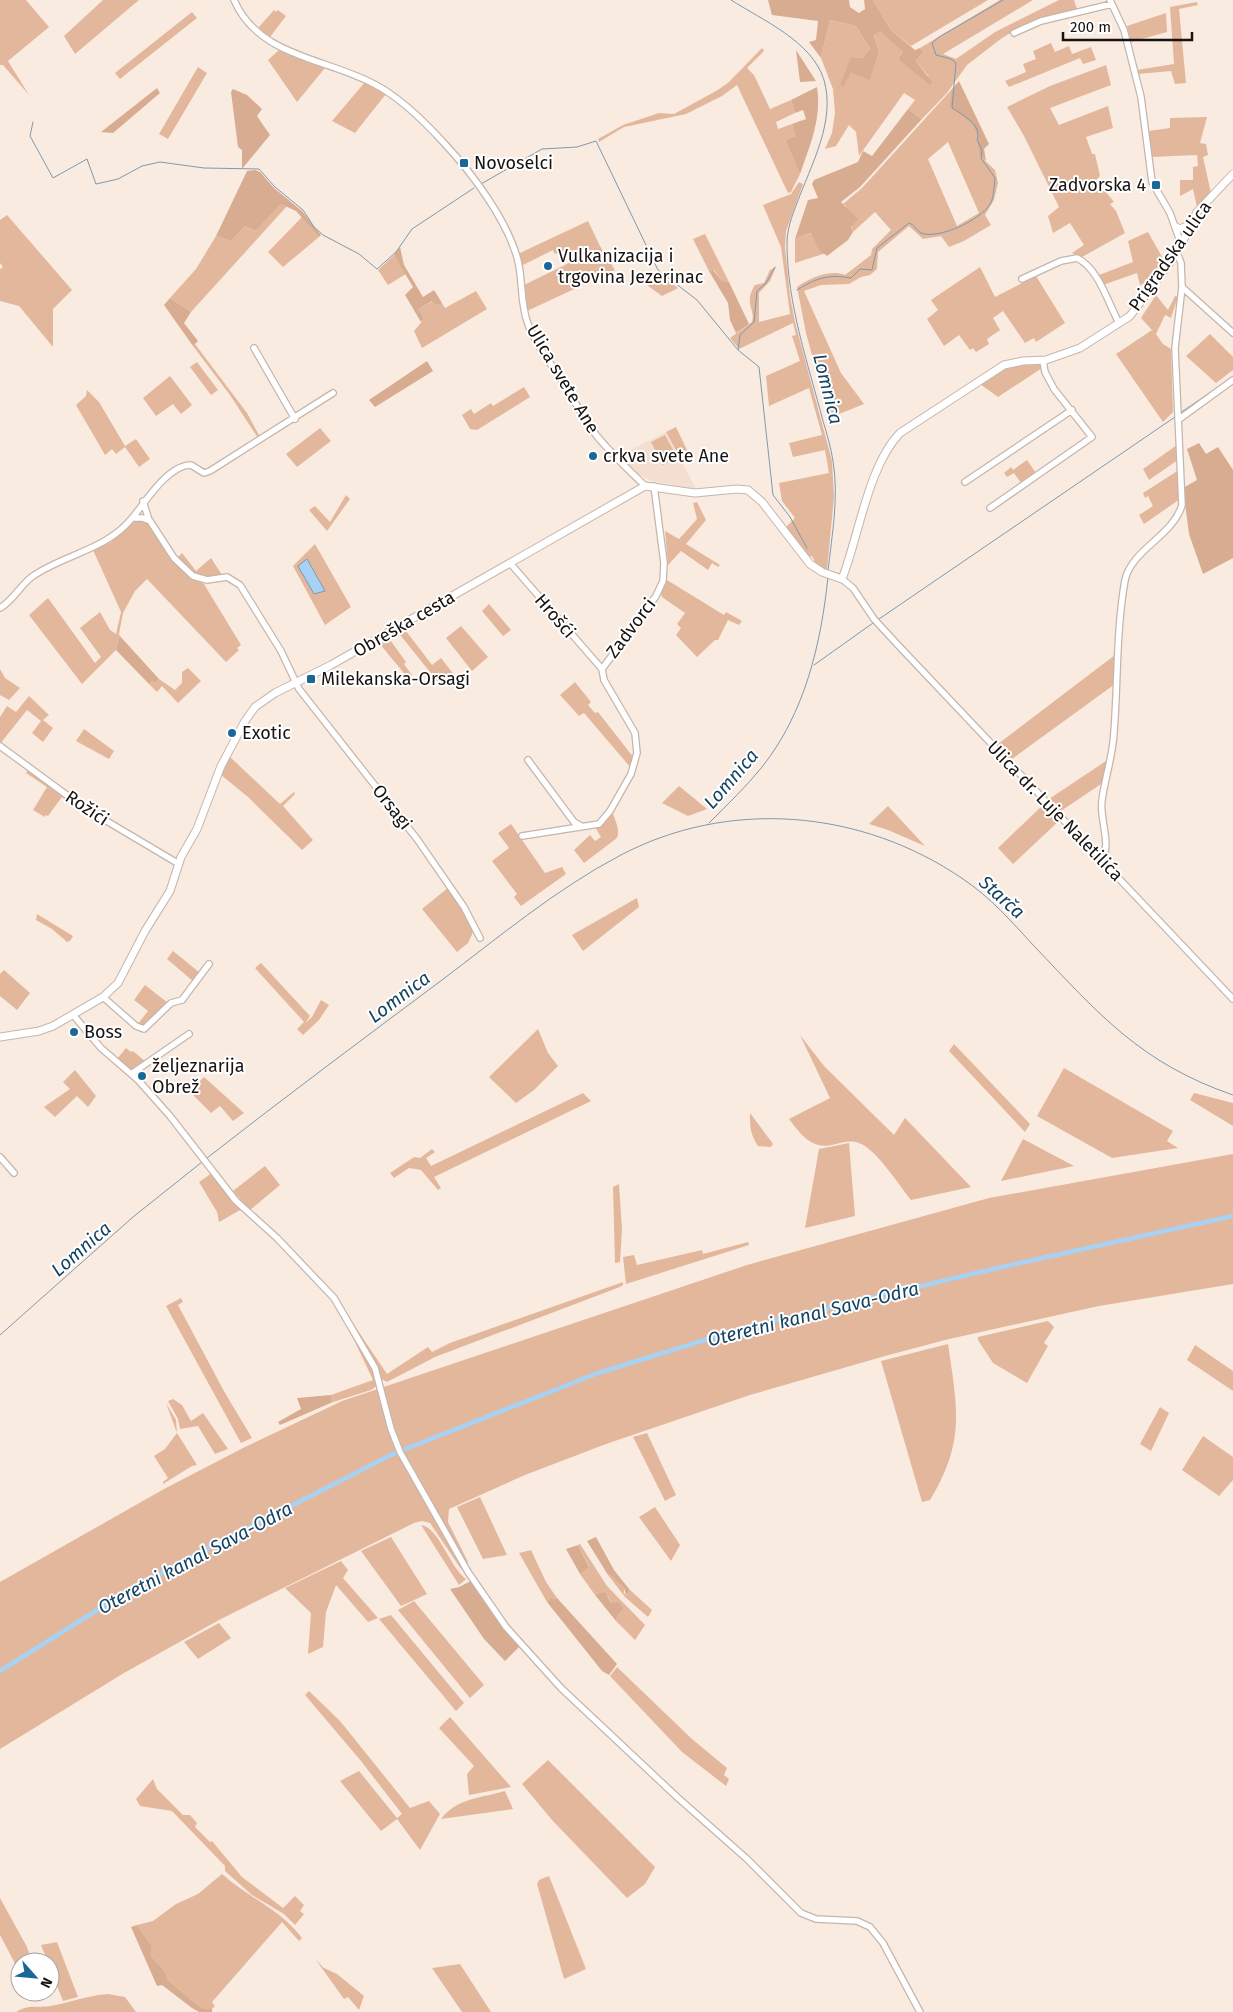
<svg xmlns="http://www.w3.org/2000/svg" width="1233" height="2012" font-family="'Fira Sans',sans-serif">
<rect width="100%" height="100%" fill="#faebe1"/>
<!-- built -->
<path fill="#f3ded0" d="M666,432L696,489L651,481L636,473L619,456Z"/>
<!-- green -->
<path fill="#e3b79b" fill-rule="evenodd" d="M0,0H26L49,27L8,61L29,95L3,65H0Z
M103,0H139L75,54L64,36Z
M873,0H988L911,46L891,30Z
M1000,0H1033L943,54L956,59L995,32L1059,0H1074L1078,12L1014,31L1002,38L967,65L947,93L922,119L908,109L915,100L904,93L859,156L856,132L849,125L836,146L825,149L832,133L835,113L833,89L821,58L830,20L856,26L870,49L862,58L851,57L843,86L851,73L870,79L879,52L874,34L880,30L903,52L898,59L929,77L916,61L924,51L920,48Z
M1197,2L1198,5L1179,9L1186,83L1175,84L1171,71L1138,74L1137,70L1174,64L1170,7Z
M274,10L276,12L278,10L286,16L270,37L258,28Z
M192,12L197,18L120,79L115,73Z
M1166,13L1167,32L1131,42L1127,26Z
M1051,43L1055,52L1069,46L1072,54L1091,47L1096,60L1083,64L1080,58L1009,87L1005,81L1026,72L1023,64L1036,59L1033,51Z
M762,48L764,51L747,68L754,75L770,109L791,100L795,113L776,122L778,129L792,124L795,136L785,140L800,174L791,192L788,193L737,85L722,96L686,114L624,127L599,142L598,139L623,125L659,113L674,114L716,91L728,83Z
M279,50L325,68L297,102L268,60Z
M1106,65L1111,85L1050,108L1059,125L1108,106L1113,128L1086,137L1092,154H1095L1100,176L1096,180L1114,202L1110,204L1116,211L1125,233L1082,257L1072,253L1084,245L1070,223L1053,233L1048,216L1059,207L1024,136L1007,107L1050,86Z
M198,67L207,73L168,139L159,134Z
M365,82L386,94L355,133L332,121Z
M952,89V95L966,118L972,124L976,133L979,155L995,170L998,183L994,200L985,215L991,225L964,241L949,247L941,236L923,239L909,226L878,252L877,269L870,275L861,277L849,284L821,285L804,291L841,373L864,404L829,418L806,333L797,287C810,278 830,269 845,275L871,255L872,249L891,230L875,212L853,232L846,206L843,204L862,188ZM948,142L979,213L957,226L928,159Z
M1207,117L1200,143L1206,144L1208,155L1203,157L1211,193L1197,207L1193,189L1180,196V180H1193V167L1198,166L1197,155L1151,157L1148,131L1170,128V118Z
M799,182L803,184L786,231L785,247L790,296L795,322L832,461L834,497L827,570L817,566L812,556L809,557L785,528L795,518L782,501L779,483L829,473L825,450L793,457L789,443L822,435L809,388L769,406L766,376L800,361L792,336L796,335L793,323L739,349L730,338L752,322C756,309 743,304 755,285L764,283L770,270L776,267L770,281L759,293V322L790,314L781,247L763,205L791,194Z
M281,204L287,206L191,312L170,298L196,269L216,236L231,241L245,226L256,231Z
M7,215L72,290L53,309V347L19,306L0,301V269L3,267L0,263V220Z
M302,217L319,237L283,267L268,252Z
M588,221L600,246L615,270L527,311L524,285L573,261L566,250L555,254L553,250L521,266L520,253Z
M1148,232L1165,262L1148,287L1146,283L1140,285L1137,273L1103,285L1099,275L1133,262L1128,241Z
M812,233L819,250L826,253L795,263V239Z
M705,234L729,282L722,281L714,270L709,271L693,239Z
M394,255L406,274L388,285L378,270Z
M980,267L995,297L1036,276L1065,323L1036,342L1034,338L1025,343L1003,311L993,318L1000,330L987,339L989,344L976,352L973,348L970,350L959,335L944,346L927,319L938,310L931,300Z
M659,274L678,288L662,296L648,286Z
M476,291L487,309L422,348L414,331L424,319L419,309L433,301L437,306L442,303L445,308Z
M1156,295L1168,310L1175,296L1178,297L1171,318L1165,315L1156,334L1163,344L1171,349L1173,412L1163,422L1116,354L1152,330L1141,318Z
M1210,334L1233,357V370L1216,383L1186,356Z
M195,344L247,413L260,437L258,438L230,395L193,346Z
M197,362L218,390L211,395L190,367Z
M1039,363L1042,368L998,397L980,384C1004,367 1010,364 1039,363Z
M170,376L192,405L181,414L173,404L156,416L143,398Z
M524,387L530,397L477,430L470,429L462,415L471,409L474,414L491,403L493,406Z
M87,390L99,402L125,446L136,439L150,459L139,467L125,447L116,454L112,449L105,455L76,405L86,396Z
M676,427L688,452L679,456L666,432Z
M320,428L331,441L297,467L286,454Z
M665,435L677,457L663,465L651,442Z
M1177,445L1178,460L1149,480L1143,469Z
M1027,460L1036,473L1021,483L1014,473L1007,477L1004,473L1011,467L1013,470Z
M1179,470L1180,499L1144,524L1139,515L1153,506L1148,496L1145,498L1143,493Z
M346,495L350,499L327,531L309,510L315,506L330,522Z
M697,502L706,520L686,544L720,565L718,567L712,563L708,570L681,551L668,565L665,531L679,539L697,519L693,503Z
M133,520H143L149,525L181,568L204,584L241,645L237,648L239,650L226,662L147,579L135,591L123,613L116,650L82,684L29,615L48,598L95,663L101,657L80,628L100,612L110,630L116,634L121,612L93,550L111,542Z
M315,544L351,607L325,625L293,566Z
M182,553L196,571L211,558L222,575C202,579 188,574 178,557Z
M667,580L724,615L726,612L742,621L739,625L728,620L718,640H715L697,657L676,635L681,628L677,624L685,613L662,597L661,593Z
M489,604L511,630L503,636L482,611Z
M461,626L488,657L472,671L446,638Z
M403,627L432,665L441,658L455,676L442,687L397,631Z
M388,637L406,662L404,664L412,675L408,678L379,643Z
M1115,655V684L1012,759L998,744Z
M188,668L201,681L178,703L162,686L157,692L149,684L152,681L155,683L159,679L175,690L182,683V672Z
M0,669L5,678L20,688L9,700L0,695Z
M575,682L591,702L588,705L595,713L598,712L634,758L631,768L584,713L579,716L560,695Z
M29,696L49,715L43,720L53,728L43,742L32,733L41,721L27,710L0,744V717L7,706L16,712Z
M84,729L114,751L109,759L76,741Z
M229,756L280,804L294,792L295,794L283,806L313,840L302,850L248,797L221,775Z
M1109,759L1104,782L1061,811L1049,799Z
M29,768L73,801L71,804L62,797L48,816L45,815V817L33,810L47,787L26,773Z
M679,786L707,809L688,816L662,803Z
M1044,804L1060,820L1013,864L998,848Z
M888,806L925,846L888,830L869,824Z
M610,814H613C616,822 620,830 617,838L584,863L574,850L590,835L595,841L601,837L595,827Z
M511,824L545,873L562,867L566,874L521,906L514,897L517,894L492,861L509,848L498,833Z
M449,887L463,908L473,932L468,943L457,952L422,909Z
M637,898L639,907L583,951L572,935Z
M37,914L73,936L70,941L67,942L52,929L36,920Z
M173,951L200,973L194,982L167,959Z
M261,963L310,1016L305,1023L312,1017L321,1000L329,1005L319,1020L303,1035L297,1029L304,1022L255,968Z
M4,970L30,993L17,1010L0,996V974Z
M145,985L168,1003L143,1027L137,1025L148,1011L134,1000Z
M538,1029L548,1053L558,1066L534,1090L516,1103L489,1077Z
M800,1035L824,1066L894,1135L905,1118L971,1187L911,1200C899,1185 876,1149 859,1143C851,1140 844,1142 836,1144C813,1151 802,1136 789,1119L830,1098Z
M954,1044L1030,1124L1025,1132L949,1051Z
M126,1048L131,1052L133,1051L146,1062L132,1071L117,1059Z
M1064,1068L1173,1131L1167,1141L1178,1148L1112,1158L1037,1116Z
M75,1070L96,1096L88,1107L77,1096L55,1117L44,1107L70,1089L63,1082Z
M204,1077L244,1113L233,1121L220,1106L211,1113L192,1094L200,1086L198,1083Z
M583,1093L591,1101L434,1177L441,1188L438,1190L421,1170L409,1168L394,1178L390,1173L414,1157L420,1158L432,1149L435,1152L426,1158L431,1166Z
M1194,1093L1233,1103V1126L1190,1100Z
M750,1113L773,1144L771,1147L758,1146C750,1134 750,1127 750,1113Z
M1023,1139L1074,1166L1001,1181Z
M849,1143L855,1216L805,1228L819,1149Z
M1233,1154V1284L1099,1306L949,1339L885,1356L750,1395L606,1444L525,1475L449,1509L448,1522L468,1562L461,1569L430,1523L422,1521L414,1523L219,1620L124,1673L0,1749V1582L164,1489L245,1447L342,1401L747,1265L989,1198Z
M265,1166L280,1185L250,1210L233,1191Z
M212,1173L242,1209L219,1222L217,1212L199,1182Z
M619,1184L622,1229L620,1262L615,1263L613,1187Z
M748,1242L749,1245L626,1284L623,1257L634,1255L637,1265L702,1250L703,1254Z
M623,1282V1285L620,1287L435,1357L387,1382L381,1379L372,1356L348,1316L387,1374L428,1347L432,1352L450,1343Z
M181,1298L183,1302L178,1305L225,1393L252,1438L241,1443L166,1306Z
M344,1319L372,1368L378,1385L371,1390L333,1402L331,1395L373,1380Z
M1048,1321L1054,1327L1044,1343L1048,1346L1027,1383L993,1363L978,1340V1337Z
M948,1344C957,1407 966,1441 930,1500L922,1502L881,1361Z
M1195,1345L1233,1371V1391L1187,1360Z
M173,1399L182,1405L191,1421L203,1413L228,1449L215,1454L198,1426L180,1429L178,1419L168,1401Z
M166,1403L176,1420L177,1433L197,1465L192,1466L163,1484V1482L168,1478L154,1456L165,1449L177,1433Z
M1160,1407L1169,1413L1151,1451L1140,1444Z
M647,1433L676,1495L665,1501L633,1437Z
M1203,1436L1233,1457V1480L1219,1496L1182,1470Z
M480,1497L507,1555L483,1559L457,1507Z
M655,1507L680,1545L671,1561L639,1517Z
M421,1525C439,1527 450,1568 466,1579L459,1585Z
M391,1537L427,1594L401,1606L361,1551Z
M580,1544L607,1586L645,1625L635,1640L616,1621L618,1615L624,1608L611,1603L608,1596L601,1592L595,1595L580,1574L589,1566L578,1545Z
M531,1550L546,1582L557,1598L554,1601L551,1597L547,1602L519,1553Z
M341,1561L348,1570L343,1578L378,1618L368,1622L336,1585L326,1612L323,1647L308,1654L311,1613L285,1588Z
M610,1573L624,1588V1593L626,1595L630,1590L652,1610L648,1617L625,1597L608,1575Z
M414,1601L484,1685L470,1698L398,1610Z
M391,1615L464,1703L456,1711L379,1619Z
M219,1623L231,1638L198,1659L184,1642Z
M617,1667L692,1739L727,1768L724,1775L729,1779L726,1786L682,1752L610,1676Z
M309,1691L340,1721L410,1808L429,1801L440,1814L420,1850L397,1819L381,1831L340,1781L359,1771L397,1818L402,1814L361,1761L305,1695Z
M450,1717L511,1787L469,1795L467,1774L474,1766L439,1728Z
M548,1760L655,1867L645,1884L627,1898L552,1820L522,1784Z
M153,1779L157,1789L183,1815H190L197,1823L195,1827L210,1842L212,1841L242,1877L283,1908L295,1896L304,1905L300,1911L304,1914L295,1925L284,1914L252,1895L225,1871V1866L172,1811L140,1806L136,1799Z
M505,1791L513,1809L441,1819C457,1798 481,1798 505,1791Z
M222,1874C249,1898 280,1909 302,1938L299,1941L282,1922L212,2002L215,2006L212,2009H204L195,2003L168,1980L164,1970L151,1956V1945L137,1925L153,1921L176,1904L198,1894Z
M549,1876L586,1969L564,1979L537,1884L539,1880Z
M0,1898L27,1947L32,1962H20V1973L0,1935Z
M57,1942L78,1997L63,2001L50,1968V1962H48L41,1945Z
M316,1960L324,1968L337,1974L364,1996L359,2010L348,1997L344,1999Z
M460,1964L491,2012H462L432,1968Z
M108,1994L125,1997L136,2012H16C28,2004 36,2008 50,2006C69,2003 88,1995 108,1994Z"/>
<!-- forest -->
<path fill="#d8ac90" d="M768,0H849L850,7L859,13L865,9L864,0H873L891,30L915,50L920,48L924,51L916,61L932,82L930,85L898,59L903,52L880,31L874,35L879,52L870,80L851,73L843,87L840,85L851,57L862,58L870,49L856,26L830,20L821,58L809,42L816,40L818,21L772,15Z
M796,50L816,81L800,82Z
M959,81L989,144L984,149L986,161L979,155L976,133L972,124L950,106L952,89Z
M817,87C822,118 810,145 800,174L785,140L795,136L792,124L806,119L803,110L795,113L791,100Z
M157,88L160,93L113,133L101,132Z
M233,89L247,95L262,109L257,116L270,135L242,169V150L238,147L231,92Z
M908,109L922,119L860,187L841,202L858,219L851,227L853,232L848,240L827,256L819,250L811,233L795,239L808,200L818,198L812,184L814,180L858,162L863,151L872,156Z
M255,170L260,172L274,188L302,211L321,235L319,237L296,211L281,204L256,231L245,226L231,241L216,236L247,171Z
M400,247L404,265L423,297L434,290L442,303L437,306L432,301L419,309L424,319L421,322L405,295L413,287L394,255Z
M713,270L722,281L729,282L749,324L736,333L730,320L728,303L709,271Z
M170,298L191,312L184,323L198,341L193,346L164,305Z
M427,361L433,371L375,407L369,400Z
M1199,443L1206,454L1218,447L1233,470V558L1203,574L1189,534L1183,488L1197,480L1187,449Z
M119,635L159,679L155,683L152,681L149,684L116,650Z
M331,1395L333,1402L280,1425L278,1422L301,1409L297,1398Z
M596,1537L614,1570L630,1590L626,1595L624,1588L610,1574L608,1575L587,1541Z
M578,1545L589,1567L580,1574L566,1549Z
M471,1581L485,1603L520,1646L505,1661L484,1639L450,1589L459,1587Z
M601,1592L606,1593L611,1603L618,1602L624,1608L618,1615L616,1621L595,1595Z
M551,1597L554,1600L557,1598L617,1664L609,1675L602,1671L551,1607L547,1602Z
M137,1925L151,1945V1956L164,1970L168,1980L195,2003L204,2009H212V2012H199L192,2008L162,1985L157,1986L131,1927Z"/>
<!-- water -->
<path fill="#a8d2f3" stroke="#7d99af" d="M307,559L325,591L314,594L298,566Z"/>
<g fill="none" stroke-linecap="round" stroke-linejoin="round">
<!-- stream -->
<path stroke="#7d99af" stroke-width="1" d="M731,0C762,20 812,41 824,80C836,121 811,165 797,203C792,216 787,229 787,243C787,304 808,363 823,421C827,434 831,448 833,461C839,498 832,534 828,571
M33,122L30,136L53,178L87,159L96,184L118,179L142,166L160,162L204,168L259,169L275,187L303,210L314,227L323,235L359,254L377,269L396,252L412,229L474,188
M481,184L542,149L577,147L596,141L658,270L697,300L738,350
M775,267L766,283L757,291L754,322L740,335L738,350L759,367L773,495L790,517L807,548
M797,290C816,278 829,274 851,278L860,269L872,270L877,248L909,223C915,225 916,230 921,233C938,240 981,220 990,204C994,198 994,186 995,178L981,158L982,150L977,140C982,124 964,116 952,108L956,63L951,59L936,55L932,43L939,37L1003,0
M1180,413L1233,377
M879,619L1175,417
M814,665L873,623
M709,823C727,805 746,787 762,767C805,713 821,644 828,577
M207,1158C285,1097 363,1039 442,980C499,937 555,890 619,856C728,798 861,809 963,879C990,897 1012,922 1034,946C1099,1014 1140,1063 1233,1095
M0,1335L133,1217L202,1162"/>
<!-- canal -->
<path stroke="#a8d2f3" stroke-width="4.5" d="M403,1450L598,1373L744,1328L993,1269L1233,1216
M0,1671L99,1609L177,1564L395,1453"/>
<!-- minor casing -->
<g stroke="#c5b6ad" stroke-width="8">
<path id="minor" d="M234,0C258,56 324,58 372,83C399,96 424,121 444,143C472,173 508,221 518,261C523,282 520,304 528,324C535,343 548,360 559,376C570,394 581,413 593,431C608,451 627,468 645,486
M1110,0L1124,30L1141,97L1152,182L1170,213L1181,244
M1014,33L1041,21L1112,4
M1022,279L1061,261L1077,258C1099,269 1108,303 1119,323
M1182,287L1233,333
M254,348L295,419
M1178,420L1233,380
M965,482L1072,410
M143,501L149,520
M990,508L1092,437L1054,389L1045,372L1043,361
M133,518H143L150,521L174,558L193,576L207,580L227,577L240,585L281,651L299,689L417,839L464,907L480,938
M510,563L602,669
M842,579L853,588L874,619L897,644L1233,999
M0,608C14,600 20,585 33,576C65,554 107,550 133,517C146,501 168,465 191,465L204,473L210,471L333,393
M0,746L83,807L179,864
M528,760L574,822L581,826
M522,836L599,824L610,811L631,774L637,753L635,733L604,680L602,669L656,596L663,581L664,563L654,486
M1102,860C1112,843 1099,819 1102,800C1105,777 1113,756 1114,732C1118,682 1116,631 1125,580C1132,549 1173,536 1182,505L1175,348L1182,287L1181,263L1177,253
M103,997L136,1026L144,1029L171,1003L182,1000L209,964
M74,1016L101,1048L138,1080L170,1116L236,1201L277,1238L334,1298L375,1368L391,1429L400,1452L468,1572L506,1627L561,1688L677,1797L747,1859L801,1913L816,1919L857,1921L870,1927L883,1943L920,2012
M131,1074L189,1034
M0,1157L14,1173"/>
</g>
<!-- major casing -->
<g stroke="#c5b6ad" stroke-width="9">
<path id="major" d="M1176,227L1180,229L1189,225
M0,1037L39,1031L53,1026L103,997L118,983L145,931L170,891L181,857L197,829L221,766L245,721L255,707L275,693L331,665L645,486L695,493L737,489L748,490L762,502L810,564L822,572L842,579C859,536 868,466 900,433L1004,365L1023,361L1046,360L1080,348L1130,316L1177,253L1197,212L1233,174"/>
</g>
<!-- minor -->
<use href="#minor" stroke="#fff" stroke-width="5.5"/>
<!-- major -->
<use href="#major" stroke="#fff" stroke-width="7"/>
</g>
<!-- markers -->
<g fill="#196799" stroke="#fff" stroke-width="2">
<rect x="459" y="158" width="10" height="10" rx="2.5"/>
<rect x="1151" y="180" width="10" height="10" rx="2.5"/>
<circle cx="548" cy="266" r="5"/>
<circle cx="593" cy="456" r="5"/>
<rect x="306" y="674" width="10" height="10" rx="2.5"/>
<circle cx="232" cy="733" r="5"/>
<circle cx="74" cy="1032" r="5"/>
<circle cx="142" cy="1076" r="5"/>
</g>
<g text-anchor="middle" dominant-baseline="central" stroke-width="4" stroke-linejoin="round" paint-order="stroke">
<!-- poi labels -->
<g font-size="18" fill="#181310" stroke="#fff" text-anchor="start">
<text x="474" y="163">Novoselci</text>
<text x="1146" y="185" text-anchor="end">Zadvorska 4</text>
<text x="558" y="256">Vulkanizacija i<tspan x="558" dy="21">trgovina Jezerinac</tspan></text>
<text x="603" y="456">crkva svete Ane</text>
<text x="321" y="679">Milekanska-Orsagi</text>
<text x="242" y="733">Exotic</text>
<text x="84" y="1032">Boss</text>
<text x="152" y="1066">željeznarija<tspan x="152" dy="21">Obrež</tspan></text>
</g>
<!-- street labels -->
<g font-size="18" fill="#181310" stroke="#fff">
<text transform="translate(1170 256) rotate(-55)">Prigradska ulica</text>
<text transform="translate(563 379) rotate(59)">Ulica svete Ane</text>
<text transform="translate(555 616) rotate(49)">Hrošći</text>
<text transform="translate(404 624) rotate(-30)">Obreška cesta</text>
<text transform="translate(631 628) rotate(-53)">Zadvorci</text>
<text transform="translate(392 807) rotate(52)">Orsagi</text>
<text transform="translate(87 808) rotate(34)">Rožići</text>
<text transform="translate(1055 811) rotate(46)">Ulica dr. Luje Naletilića</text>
</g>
<!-- water labels -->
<g font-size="19" font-style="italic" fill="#134363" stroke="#fff">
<text transform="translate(828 389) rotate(76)">Lomnica</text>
<text transform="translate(731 779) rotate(-49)">Lomnica</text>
<text transform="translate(1002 897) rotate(42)">Starča</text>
<text transform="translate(399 997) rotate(-37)">Lomnica</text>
<text transform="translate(81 1249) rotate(-41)">Lomnica</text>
<text transform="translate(813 1314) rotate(-14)">Oteretni kanal Sava-Odra</text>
<text transform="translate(195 1558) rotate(-28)">Oteretni kanal Sava-Odra</text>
</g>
</g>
<!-- north arrow -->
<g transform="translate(35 1977) rotate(117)"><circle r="24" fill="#ffffff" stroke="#a3a19f"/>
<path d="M0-4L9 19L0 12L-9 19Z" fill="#196799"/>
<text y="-8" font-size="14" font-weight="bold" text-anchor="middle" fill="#181310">N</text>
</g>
<!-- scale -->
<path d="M1063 32v8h129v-8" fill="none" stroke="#181310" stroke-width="2.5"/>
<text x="1070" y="32" font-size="15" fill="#181310" stroke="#ffffff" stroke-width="4" paint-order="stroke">200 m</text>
</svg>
